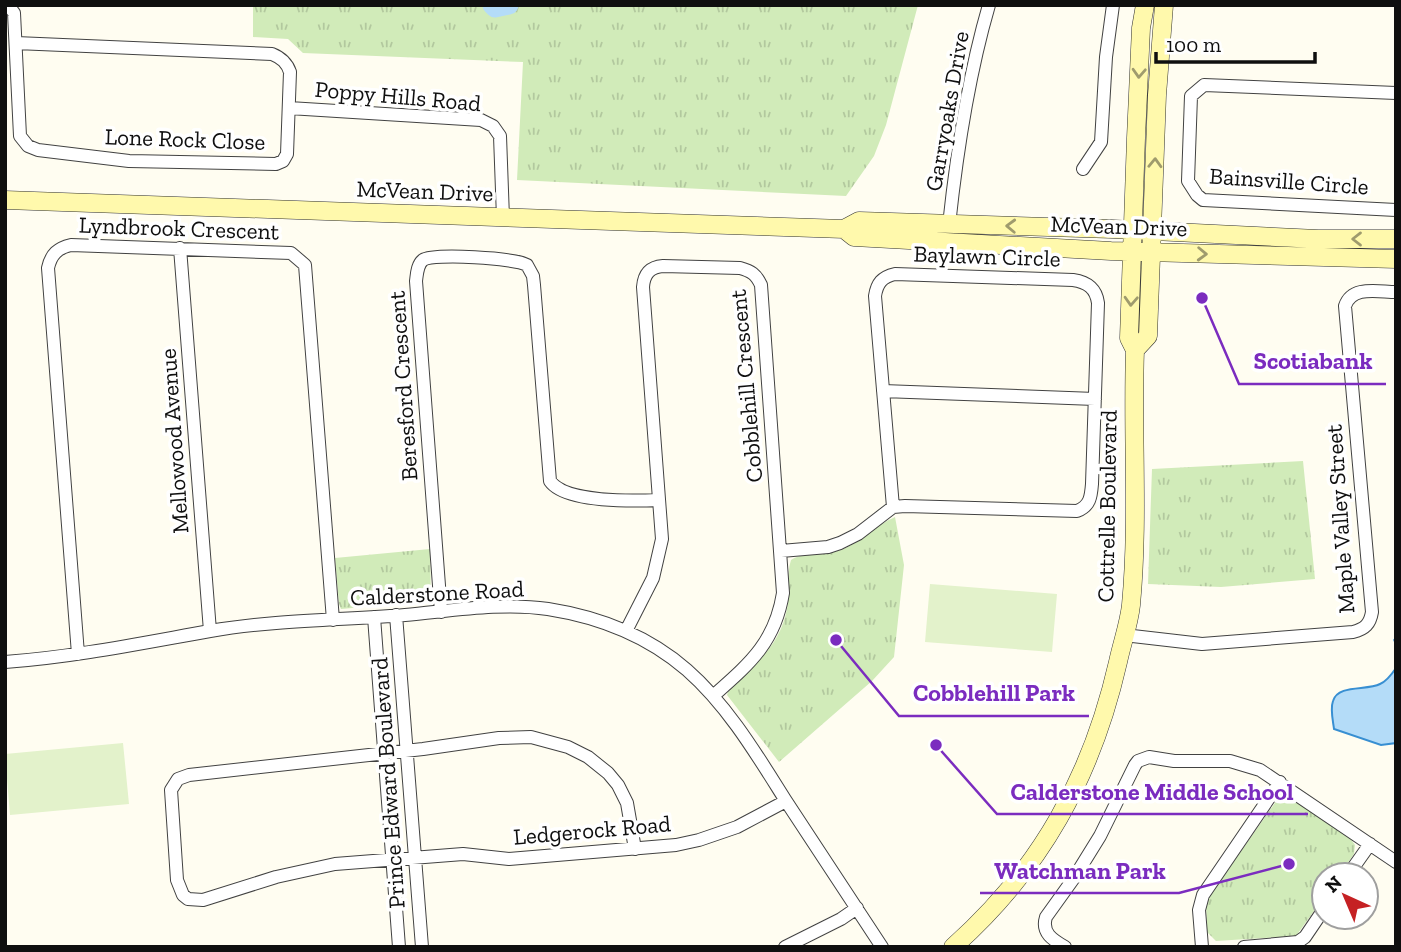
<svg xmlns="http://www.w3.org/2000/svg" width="1401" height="952" font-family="'Zilla Slab',serif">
<defs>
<pattern id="grass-tufts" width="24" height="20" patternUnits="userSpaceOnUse" patternTransform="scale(1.75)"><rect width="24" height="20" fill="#d1ebb9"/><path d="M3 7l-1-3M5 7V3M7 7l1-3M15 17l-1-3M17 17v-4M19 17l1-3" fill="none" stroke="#b2c89e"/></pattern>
</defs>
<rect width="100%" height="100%" fill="#fffdf1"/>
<!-- grass -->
<path fill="url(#grass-tufts)" d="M253,5H918L886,125L874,156L846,196L517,180L523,62L303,53L288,39L253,37Z
M1303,461L1315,579L1221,587L1148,584L1152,469Z
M895,517L904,565L894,657L872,681L779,762L727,695L728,692C752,664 779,650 787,609C790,593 786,575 791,560C804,551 826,555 841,550C862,542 875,525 895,517Z
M430,549L431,601L341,609L339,604L335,558Z
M1283,796L1290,797L1350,838L1355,845L1354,854L1339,875H1324V897L1296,936L1216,941L1207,932L1206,901L1277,800Z"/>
<!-- pitch -->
<path fill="#e3f2cb" d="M930,584L1057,594L1052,652L925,642Z
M123,743L129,804L10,815L5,754Z"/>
<!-- water -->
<path fill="#b4dcf8" stroke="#388fd2" stroke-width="2" d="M1396,668V743L1381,745L1334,729C1333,721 1330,709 1333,701C1338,684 1367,691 1380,684C1387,681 1392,674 1396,668Z"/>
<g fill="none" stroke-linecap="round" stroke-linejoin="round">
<!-- stream -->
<path stroke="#388fd2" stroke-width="3.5" d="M1395,640L1396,642"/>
<!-- river -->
<path stroke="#b4dcf8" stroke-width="19" d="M492,5L495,8L509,5"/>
<!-- minor casing -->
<g stroke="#424242" stroke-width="14">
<path id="minor" d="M8,5L14,13L20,136L28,146L38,150L129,161L276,164L283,161L287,154L290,72C287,63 282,58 272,54L16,43
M1396,93L1204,85L1191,96L1188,181L1197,195L1203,200L1396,210
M289,108L481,120L493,126L500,136L503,218
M1083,169L1101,142L1106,57L1113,5
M949,225C957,150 968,77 989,5
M180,248L210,631
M883,391L1095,399
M781,551L828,547L840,543L858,534L893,507L905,506L1077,511C1090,506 1091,497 1092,484L1098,303C1096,288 1087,282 1073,280L895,274C882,277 877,283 875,296L893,507
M441,612L416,281C417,274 417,265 423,260C433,253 516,258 527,265L533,276L534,285L550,481C565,503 634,501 659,500
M396,615L422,947
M374,617L399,947
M626,631L653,578L662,539L643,287C644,274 650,267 663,266L740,268C751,271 756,274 761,285L783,593C775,643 749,664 713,696
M1124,635L1202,644L1353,632C1365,629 1370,624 1372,612L1345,306C1352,285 1378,292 1396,292
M78,654L48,268C51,254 58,248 71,245L291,253L305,265L333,620
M5,662C74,657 142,643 210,631C273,620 341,620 405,615C451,611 502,602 548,609C599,617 648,636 687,670C728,706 757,755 786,801C818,849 850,898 882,947
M635,849L627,803L618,785L608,773L588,757L568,747L531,737L499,738L423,749L189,775L178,779L171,790L177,880L183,895L188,899L203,900L276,877L335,864L463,854L509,859L676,845L699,840L737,827L786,801
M1348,875L1370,844
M785,947L841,919L857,908
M1065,947C1053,940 1041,933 1046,917L1074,878L1100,836L1135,765L1138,761L1149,757L1174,761H1230L1260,770L1396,862
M1202,947L1199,910L1203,895L1280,782
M1244,947L1298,942L1305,937L1324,909"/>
</g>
<!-- secondary casing -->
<g stroke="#313131" stroke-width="19">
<path id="secondary" d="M5,200L844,229L859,221L1112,229L1318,239H1396
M844,229L854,237L1111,251L1396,259
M1135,350L1148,336L1157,95L1164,5
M953,947C1041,869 1092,776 1118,662C1122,643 1129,624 1131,605C1139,520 1132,435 1135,350L1129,338L1136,138L1141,28L1145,5"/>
</g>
<!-- minor -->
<use href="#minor" stroke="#fff" stroke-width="12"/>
<!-- secondary -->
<use href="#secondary" stroke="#fff9ac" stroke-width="18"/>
</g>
<!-- one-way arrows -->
<defs><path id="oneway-chevron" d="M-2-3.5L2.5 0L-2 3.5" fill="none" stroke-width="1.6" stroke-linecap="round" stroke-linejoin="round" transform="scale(1.75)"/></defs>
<g stroke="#9f9b6d">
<use href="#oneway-chevron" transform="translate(1139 73) rotate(93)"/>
<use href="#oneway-chevron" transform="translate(1155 163) rotate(-88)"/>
<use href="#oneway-chevron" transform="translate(1011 226) rotate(-178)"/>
<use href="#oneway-chevron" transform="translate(1357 239) rotate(180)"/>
<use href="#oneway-chevron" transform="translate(1202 254) rotate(2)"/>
<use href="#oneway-chevron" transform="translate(1131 301) rotate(93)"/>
</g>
<g text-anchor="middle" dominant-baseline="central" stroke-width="7" stroke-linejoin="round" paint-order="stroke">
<!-- street labels -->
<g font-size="23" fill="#0f0f0f" stroke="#fff">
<text transform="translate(398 96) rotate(5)">Poppy Hills Road</text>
<text transform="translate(947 111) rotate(-80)">Garryoaks Drive</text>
<text transform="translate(185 139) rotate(2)">Lone Rock Close</text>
<text transform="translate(1289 181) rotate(4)">Bainsville Circle</text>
<text transform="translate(425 191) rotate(2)">McVean Drive</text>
<text transform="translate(1119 226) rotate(2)">McVean Drive</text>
<text transform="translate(179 228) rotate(2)">Lyndbrook Crescent</text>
<text transform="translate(987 256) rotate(2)">Baylawn Circle</text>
<text transform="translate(403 386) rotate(-94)">Beresford Crescent</text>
<text transform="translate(746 386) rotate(-95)">Cobblehill Crescent</text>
<text transform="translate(174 441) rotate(-94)">Mellowood Avenue</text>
<text transform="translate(1107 506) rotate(-89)">Cottrelle Boulevard</text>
<text transform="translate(1340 519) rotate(-94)">Maple Valley Street</text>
<text transform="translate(437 593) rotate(-3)">Calderstone Road</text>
<text transform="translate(388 783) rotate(-94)">Prince Edward Boulevard</text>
<text transform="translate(592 830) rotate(-5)">Ledgerock Road</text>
</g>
</g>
<!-- callouts -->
<path fill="none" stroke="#7b2cbf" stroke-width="2.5" d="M1202 298L1239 384H1386M836 640L899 716H1089M936 745L997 814H1308M1289 864L1179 893H980"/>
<g fill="#7b2cbf" stroke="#fff" stroke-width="2.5">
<circle cx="1202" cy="298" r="7"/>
<circle cx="836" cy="640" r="7"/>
<circle cx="936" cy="745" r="7"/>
<circle cx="1289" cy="864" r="7"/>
</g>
<g font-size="24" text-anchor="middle" font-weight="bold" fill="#7b2cbf" stroke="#fff" stroke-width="7" stroke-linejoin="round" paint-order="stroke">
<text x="1313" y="369">Scotiabank</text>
<text x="994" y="701">Cobblehill Park</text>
<text x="1152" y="800">Calderstone Middle School</text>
<text x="1080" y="879">Watchman Park</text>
</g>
<!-- border -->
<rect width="1401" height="952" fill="none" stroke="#0f0f0f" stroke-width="14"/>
<!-- north arrow -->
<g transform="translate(1345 896) rotate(316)"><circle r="33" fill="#ffffff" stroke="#9f9f9f" stroke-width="2"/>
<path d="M0-5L12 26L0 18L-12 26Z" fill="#c52123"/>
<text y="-10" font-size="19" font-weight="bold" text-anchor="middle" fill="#0f0f0f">N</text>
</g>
<!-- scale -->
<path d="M1156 52v10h159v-10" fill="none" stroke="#0f0f0f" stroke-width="3.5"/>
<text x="1166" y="52" font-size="21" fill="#0f0f0f" stroke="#ffffff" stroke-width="5" paint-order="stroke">100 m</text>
</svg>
